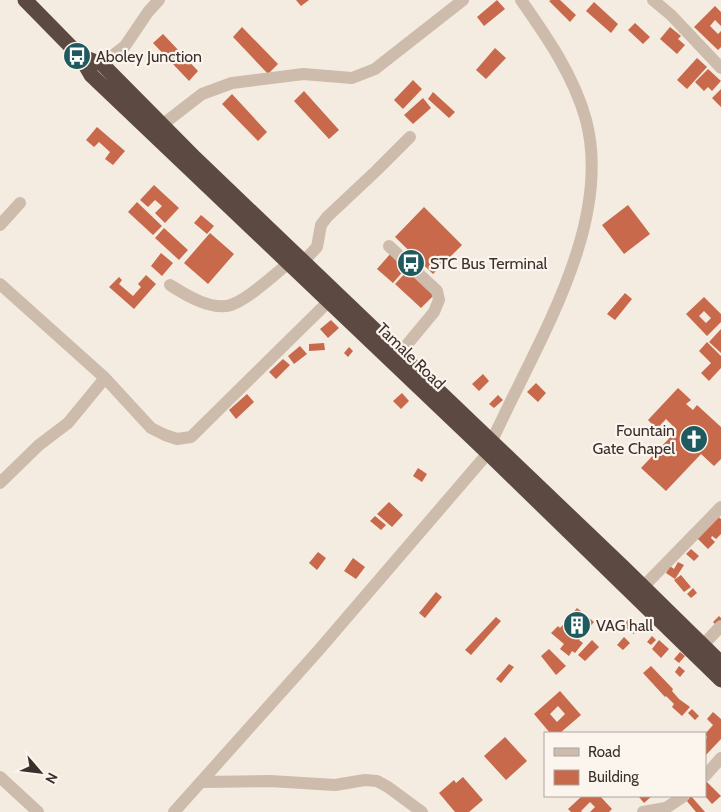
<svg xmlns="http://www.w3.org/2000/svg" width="721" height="812" font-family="Cabin,sans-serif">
<rect width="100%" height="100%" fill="#f4ebe1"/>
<!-- building -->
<path fill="#c8694b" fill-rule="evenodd" d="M296,0H309L301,6Z
M497,0L505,9L484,26L477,17Z
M551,0H560L576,15L570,22L549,1Z
M594,2L618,24L611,33L586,11Z
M715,6L721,12V26L715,20L710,26L718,34L721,31V47L718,50L694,27Z
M635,23L650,37L643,44L628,30Z
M242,27L278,64L268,74L233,37Z
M670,27L681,36L678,39L685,45L677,54L660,39Z
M163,34L198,71L189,81L153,43Z
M495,48L506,58L486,79L476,70Z
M697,58L707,67L687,89L677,80Z
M708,69L721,81L712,91L708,87L704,91L695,82Z
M413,80L422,89L403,109L394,100Z
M721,89V107L712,98Z
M304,91L339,130L329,139L294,101Z
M433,92L455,112L449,118L428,99Z
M232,94L267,132L258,141L222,104Z
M423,98L431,108L413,124L404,115Z
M97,127L125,151L113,165L105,159L110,152L99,142L94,147L86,140Z
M154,185L179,208L165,223L155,213L162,206L155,200L148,207L140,200Z
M137,202L162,226L153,235L128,212Z
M628,205L650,234L624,254L602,225Z
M424,207L462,245L433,274L395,237Z
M201,215L214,226L207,234L194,223Z
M164,228L188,250L179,260L155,238Z
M210,233L234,254L208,284L184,263Z
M161,253L173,263L162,276L151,266Z
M391,253L407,267L393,283L377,269Z
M409,269L435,294L421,308L395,284Z
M146,275L156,284L134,309L109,287L119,277L122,280L119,284L133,296L141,287L138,284Z
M625,293L632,299L615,320L607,314Z
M704,297L721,314V322L707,336L686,314ZM704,311L711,318L706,323L699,316Z
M331,320L339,328L328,338L320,329Z
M721,329V353L709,342Z
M707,342L721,356V368L709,381L701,373L711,363L699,351Z
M324,343L325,350L309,351V344Z
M300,346L307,354L294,364L288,356Z
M349,347L353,351L348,357L344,353Z
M283,359L290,365L276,379L269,372Z
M483,374L489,381L479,391L472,384Z
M536,383L546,393L538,402L527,392Z
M678,388L691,400L686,404L693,410L697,405L721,427V459L714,466L701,454L666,491L641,468L677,430L666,419L657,429L648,420Z
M402,393L409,401L401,409L393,401Z
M247,394L254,402L236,419L229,410Z
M498,395L503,400L494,408L489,404Z
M418,468L427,474L422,482L413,476Z
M389,502L403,515L392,527L377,514Z
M715,514L721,519V534L716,539L712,536L711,538L715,542L708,549L695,536Z
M375,516L386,525L381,530L370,521Z
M691,549L699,556L694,561L686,554Z
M318,552L326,558L317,570L309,563Z
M353,558L365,567L356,579L344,571Z
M678,562L684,565L675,579L666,573L670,566L674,569Z
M681,575L691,587L684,592L674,580Z
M693,588L697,593L691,598L687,594Z
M436,592L442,597L425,618L419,613Z
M577,608L594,622L579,640L583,643L575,653L572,651L569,656L560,649L564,644L551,633L558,626L560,628Z
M719,616L721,618V623L718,627L713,622Z
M496,617L501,621L471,655L465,650Z
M629,618L639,626L634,634L623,626Z
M652,636L656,640L651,645L647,642Z
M624,637L630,643L623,650L617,645Z
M592,640L599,647L585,661L578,655Z
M659,640L669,649L661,658L652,649Z
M549,649L566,666L556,675L541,656Z
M680,652L685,656L679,663L674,659Z
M509,664L514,667L501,683L496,679Z
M651,666L673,689L672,691L679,699L690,707L682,716L672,707L674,704L666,696L665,697L643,673Z
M679,666L685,671L680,677L675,672Z
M560,691L581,715L560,733H550L534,714ZM558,706L565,714L557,722L550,714Z
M692,709L699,716L695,720L688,713Z
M713,712L721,719V739L705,756V740L707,737L705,734L713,725L707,719Z
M505,737L527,761L506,780L484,756Z
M463,777L483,800L469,812H455L439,793L454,780L456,783Z
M707,782L721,796L712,804L705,796V783Z
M582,796H600L612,809L609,812H590L595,807L590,802L581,811L582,812H571L568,809Z
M641,796H652L644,803L639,797Z
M691,796L705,812H696L686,800Z"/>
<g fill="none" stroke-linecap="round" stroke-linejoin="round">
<!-- minor -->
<path stroke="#cdbbac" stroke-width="12" d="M653,0L671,15L721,68
M102,64L125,46L148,12L159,0
M162,125L202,94L232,83L303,74L352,78L375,69L463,0
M0,225L20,203
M389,246L437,291L439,300L434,312L400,353
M303,262L317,247L321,225L327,217L376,171L410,137
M0,284L105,378L151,428L165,435L177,439L191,437L329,301
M170,285C186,295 211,311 231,305C250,298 272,276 288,264
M492,441C534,347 614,226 586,120C574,76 547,37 521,0
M0,483L39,445L68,423L105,378
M642,588L721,507
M703,645L721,626
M705,776L721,758
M0,777L38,812
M202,782L270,781L335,785L365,780L377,781L388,787L422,812
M174,812L318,651L488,453
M643,812L666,808L684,796"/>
<!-- highway -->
<path stroke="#5c4a42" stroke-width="15" d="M25,0L80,56L91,75L488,453L721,680
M80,56L102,64L195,158L624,568L721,663"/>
</g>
<!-- icons -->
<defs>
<g id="bus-disc" transform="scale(1.4375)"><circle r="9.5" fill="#1f5a5e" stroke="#fbf5ee"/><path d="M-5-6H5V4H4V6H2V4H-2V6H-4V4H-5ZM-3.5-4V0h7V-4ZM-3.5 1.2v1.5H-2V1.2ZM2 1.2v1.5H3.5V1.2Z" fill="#fff"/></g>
<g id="church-disc" transform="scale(1.4375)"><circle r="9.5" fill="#1f5a5e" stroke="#fbf5ee"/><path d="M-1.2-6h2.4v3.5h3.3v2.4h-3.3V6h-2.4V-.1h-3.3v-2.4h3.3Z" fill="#fff"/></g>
<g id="building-disc" transform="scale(1.4375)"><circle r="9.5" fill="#1f5a5e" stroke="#fbf5ee"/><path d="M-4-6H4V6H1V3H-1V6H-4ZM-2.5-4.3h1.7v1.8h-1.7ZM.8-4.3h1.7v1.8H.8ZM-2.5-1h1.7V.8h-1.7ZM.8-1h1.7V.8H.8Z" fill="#fff"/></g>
</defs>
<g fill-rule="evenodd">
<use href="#bus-disc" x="77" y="56"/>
<use href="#bus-disc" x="411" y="263"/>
<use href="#church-disc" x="694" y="439"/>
<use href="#building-disc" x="577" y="625"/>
</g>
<g text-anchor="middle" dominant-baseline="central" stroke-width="4.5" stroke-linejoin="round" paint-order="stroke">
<!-- poi labels -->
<g font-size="16" fill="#3b302b" stroke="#fbf5ee" text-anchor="start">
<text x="96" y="56">Aboley Junction</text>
<text x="430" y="263">STC Bus Terminal</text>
<text x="675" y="430" text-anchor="end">Fountain<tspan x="675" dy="18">Gate Chapel</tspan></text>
<text x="596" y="625">VAG hall</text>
</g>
<!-- street labels -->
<g font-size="16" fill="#3b302b" stroke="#fbf5ee">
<text transform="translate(411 356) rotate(44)">Tamale Road</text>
</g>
</g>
<!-- legend -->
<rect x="544" y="732" width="162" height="65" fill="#fbf5ee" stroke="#aea6a0"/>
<rect x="554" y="748" width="25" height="8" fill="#cdbbac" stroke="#aea6a0"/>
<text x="588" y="757" font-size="15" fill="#3b302b">Road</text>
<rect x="554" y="770" width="25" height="15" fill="#c8694b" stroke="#aea6a0"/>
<text x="588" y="782" font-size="15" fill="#3b302b">Building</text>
<!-- north arrow -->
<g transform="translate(40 772) rotate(118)" stroke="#fbf5ee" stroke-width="4" paint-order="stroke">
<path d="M0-4L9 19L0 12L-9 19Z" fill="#3b302b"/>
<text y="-8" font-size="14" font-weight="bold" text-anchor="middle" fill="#3b302b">N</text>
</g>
</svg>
